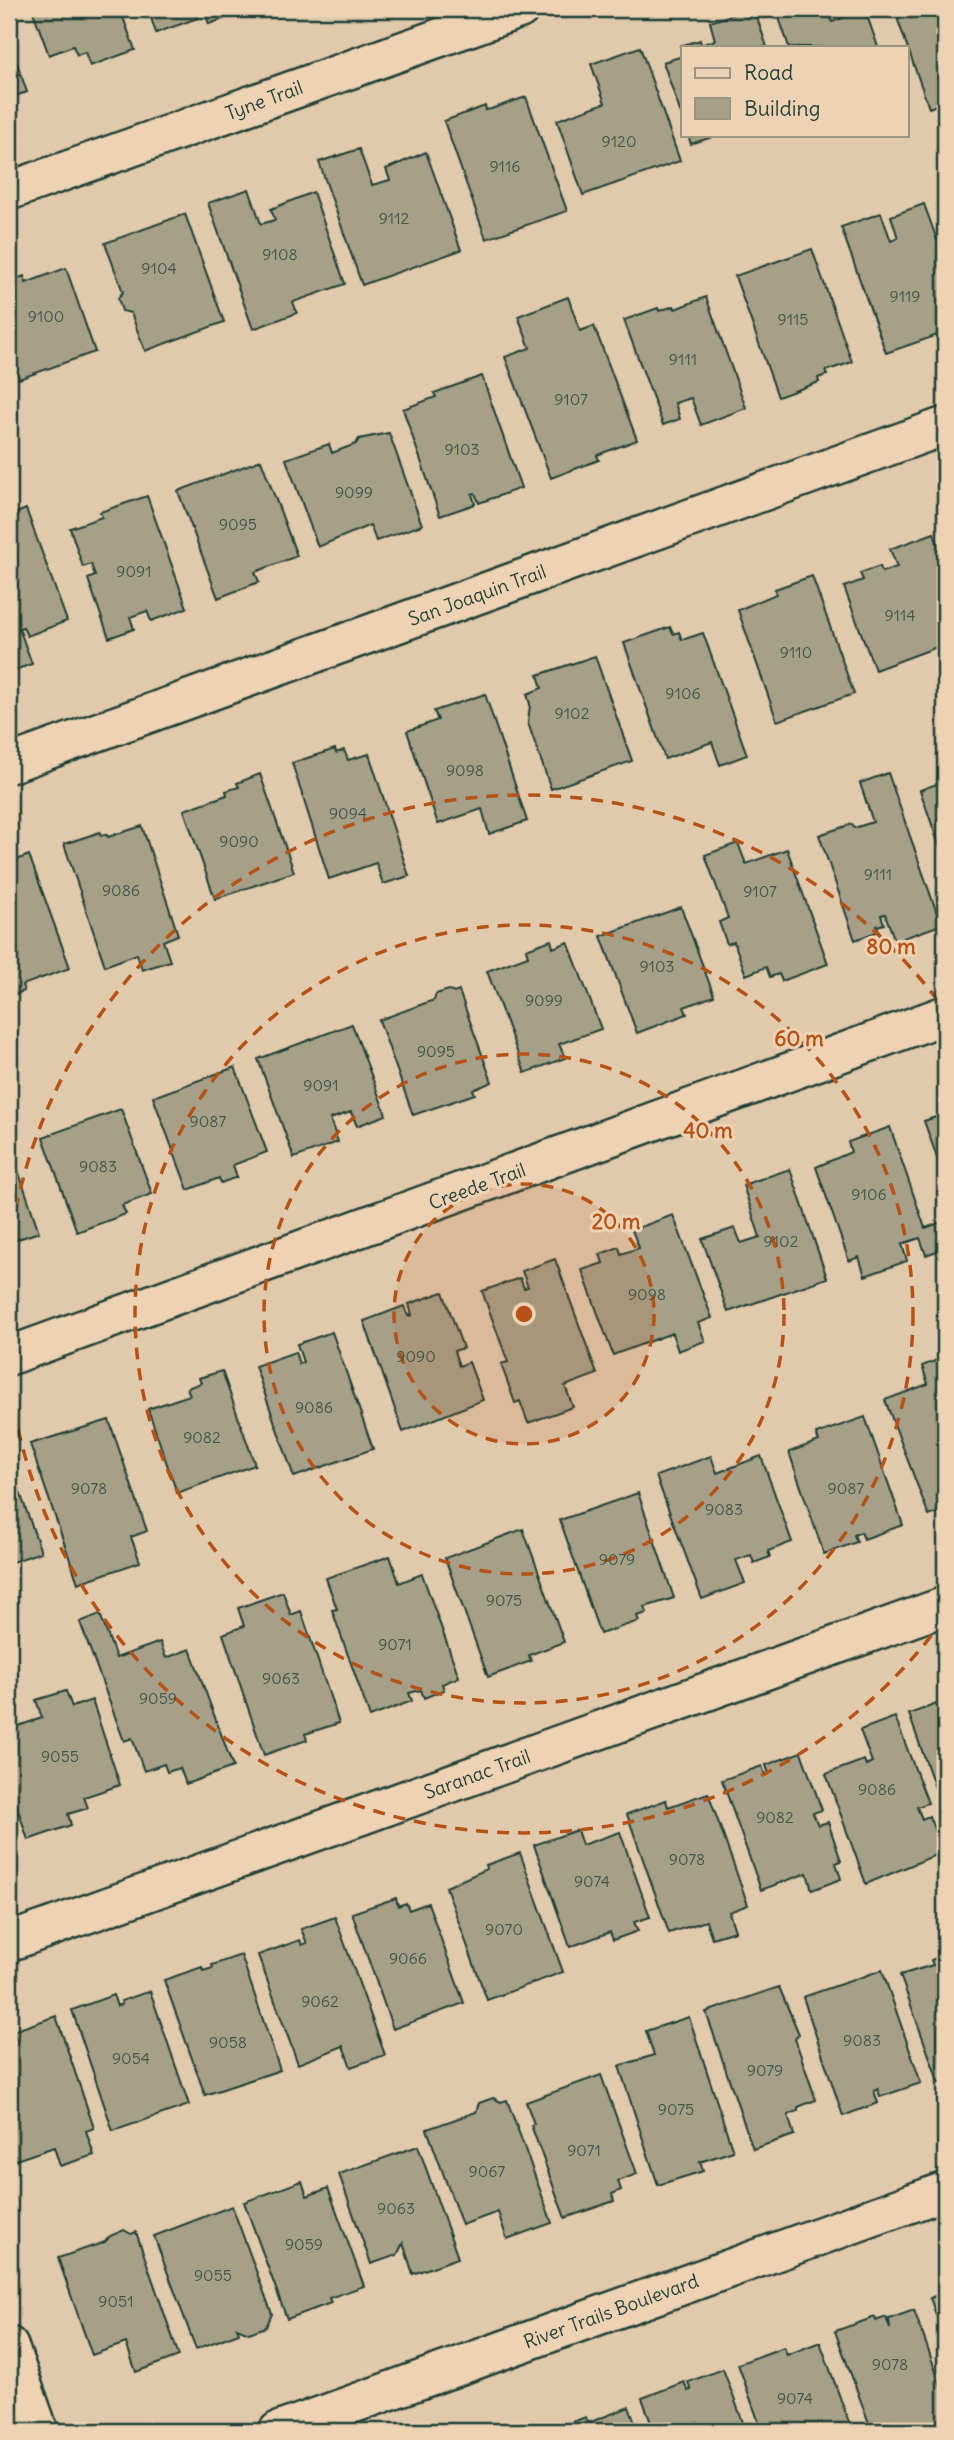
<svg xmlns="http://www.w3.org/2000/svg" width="954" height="2440" font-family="Delius,sans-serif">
<rect width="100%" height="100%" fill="#e1c9ac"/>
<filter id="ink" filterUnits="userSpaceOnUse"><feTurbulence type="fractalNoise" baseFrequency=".0143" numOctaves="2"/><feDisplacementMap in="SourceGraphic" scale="14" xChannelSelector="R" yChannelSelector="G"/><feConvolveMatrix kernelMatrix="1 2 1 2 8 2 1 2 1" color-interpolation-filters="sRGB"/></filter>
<g filter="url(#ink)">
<!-- building -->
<path fill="#a7a089" stroke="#1f3d34" stroke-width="2" d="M32,9H120L135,50L90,66L85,52L77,55L73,46L49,55Z
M148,9H239L240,13L209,24L204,10L196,13L198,18L156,33Z
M749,9H754L767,47H683V54L680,46L700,40L701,45L715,40L710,22Z
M776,9H827L832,22L865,10L878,47H789Z
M894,9H945V102L929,108Z
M9,40L27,92L9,98Z
M640,47L680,161L583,195L557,120L605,103L591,64Z
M683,56V120L663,62Z
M526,97L567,211L486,239L444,121L485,106L486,110L491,109Z
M688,135H718L691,144Z
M359,149L372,185L390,180L386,169L426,152L461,250L362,285L319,162Z
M249,189L261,224L275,220L271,209L313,192L345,284L293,302L297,313L253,329L208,203Z
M924,204L945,262V329L937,332L938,335L886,353L841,227L881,213L891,241L898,238L891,216Z
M185,214L224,322L145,351L131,313L122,311L118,298L123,292L105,243Z
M812,249L852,362L825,371L827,375L818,378L819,382L778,397L735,276Z
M66,268L95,352L19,379L9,350V277L11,281L24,276L26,283Z
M568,297L580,331L594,326L637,440L597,455L599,460L551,478L505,357L530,348L518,316Z
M706,297L746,408L701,425L691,398L675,403L680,419L663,425L624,320L658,308L659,311L674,306L675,309Z
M482,376L521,488L479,503L475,493L472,494L475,504L440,516L403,409L436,397L434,393Z
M389,433L422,525L376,541L370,525L318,547L286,459L329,444L332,453L356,444L359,439Z
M261,460L297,556L255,572L259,582L218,598L178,491Z
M147,496L187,608L151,621L147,611L130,617L134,629L109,638L88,579L95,576L91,564L83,567L70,528L102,517L100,512Z
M26,509L67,621L27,636L23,627L19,628L32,664L9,672V516Z
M934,533L945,564V644L875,670L844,587L863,580L860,573L880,566L882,572L897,567L890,549Z
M812,576L854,694L777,721L738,610L776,594L775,589Z
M670,627L673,634L679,632L682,640L703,633L747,755L720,765L712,742L665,759L624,643Z
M595,656L632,761L551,789L528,723L530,704L527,694L542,688L538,675Z
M485,694L527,821L489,834L482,809L438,824L407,731L438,720L434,711Z
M335,749L336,753L344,750L348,760L369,754L409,876L383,884L376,863L329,879L292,763Z
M888,773L941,925L895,941L885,914L881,915L884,924L877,926L879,931L855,940L819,835L852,824L854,828L873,822L860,783Z
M260,774L294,872L215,899L184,810L227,795L226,791L239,787L237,783Z
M945,781V862L920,790Z
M142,826L178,935L163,941L170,961L142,970L137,954L105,966L64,844L100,832L101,836L106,834L108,837Z
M738,843L746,864L787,849L828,964L782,981L779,974L770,977L766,967L746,975L734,942L727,944L719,922L728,918L705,855Z
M29,855L70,968L22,985L24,991L9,997V863Z
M681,907L714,996L684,1007L687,1014L637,1033L601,936Z
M551,940L553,948L568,942L601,1029L559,1044L565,1058L525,1073L487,971L528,956L526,949Z
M449,990L454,993L459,991L492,1082L473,1090L475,1094L413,1115L379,1020L434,1000L436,994Z
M352,1024L386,1115L357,1126L351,1112L330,1119L338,1142L294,1158L258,1059Z
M235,1067L267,1152L233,1165L237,1177L221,1183L219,1178L188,1190L153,1097Z
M121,1109L152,1194L122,1205L126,1214L77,1232L43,1137Z
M945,1114V1180L924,1121Z
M890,1127L925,1228L945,1221V1248L926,1255L920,1238L902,1244L907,1261L865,1276L859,1257L849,1261L816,1167L851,1152L848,1142Z
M9,1143L39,1232L9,1242Z
M790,1169L827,1278L728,1312L702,1239L735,1228L741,1243L760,1237L743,1185Z
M673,1215L712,1318L698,1323L705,1341L678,1351L672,1333L613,1355L582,1270L603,1263L600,1254L619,1247L621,1254L639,1248L632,1230Z
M555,1259L597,1374L565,1386L573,1407L528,1423L520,1401L515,1403L501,1364L508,1362L482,1291L520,1278L524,1288L528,1287L522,1271Z
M443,1292L463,1348L454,1351L459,1366L469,1362L483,1400L403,1432L364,1321L404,1306L408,1316L412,1315L409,1304Z
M332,1332L373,1449L294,1477L255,1366L295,1352L299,1364L303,1362L297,1344Z
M945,1357V1510L929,1516L885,1400L928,1384L922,1366Z
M222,1371L255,1465L177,1493L148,1409L190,1395L187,1388L201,1383L199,1378Z
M865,1417L903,1525L864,1539L861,1532L854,1535L857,1542L824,1554L789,1452L819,1441L816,1434Z
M109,1420L147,1531L131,1537L140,1562L78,1583L30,1444Z
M711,1456L717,1473L761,1456L792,1542L768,1551L770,1557L754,1563L751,1555L736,1560L745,1583L702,1599L656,1476Z
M9,1461L41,1552L9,1563Z
M638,1493L674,1598L645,1607L647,1613L637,1616L639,1621L600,1634L560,1520Z
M523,1529L564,1642L529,1655L531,1661L488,1677L445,1558Z
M390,1556L399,1583L422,1574L459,1677L442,1684L444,1690L424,1698L421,1690L409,1693L412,1701L370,1717L332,1610L337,1609L326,1578Z
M283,1592L291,1615L301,1611L339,1723L305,1734L307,1740L264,1755L223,1634L244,1626L238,1608Z
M100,1614L116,1658L160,1642L166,1658L190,1649L233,1767L186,1784L180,1768L167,1772L164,1764L144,1771L132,1738L124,1741L80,1622Z
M66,1691L72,1707L92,1700L120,1785L84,1797L88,1808L68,1814L71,1825L28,1840L9,1782V1729L42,1718L36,1700Z
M945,1701V1816L909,1714Z
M895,1717L928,1803L917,1807L922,1819L929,1816L943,1852L866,1884L826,1774L864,1760L866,1765L872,1762L860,1730Z
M801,1752L822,1810L813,1813L818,1825L828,1822L841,1861L836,1863L841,1879L812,1890L807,1873L761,1890L722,1780L762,1766L765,1775L769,1774L766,1765Z
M708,1793L748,1905L729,1912L735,1931L712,1938L706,1921L669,1933L627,1814L666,1800L668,1807Z
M577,1830L582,1845L620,1832L650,1917L634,1922L638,1931L613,1940L610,1932L570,1947L534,1845Z
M520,1853L563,1972L487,2000L446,1887L487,1869L486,1865Z
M396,1898L398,1906L406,1903L409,1910L428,1903L464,2003L393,2029L352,1913Z
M335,1917L385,2055L351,2067L343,2046L298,2064L258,1955L300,1940L302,1945L307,1943L301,1929Z
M241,1955L280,2070L205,2095L164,1980L202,1967L203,1971L213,1968L212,1965Z
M945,1955V2080L939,2083L900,1975L933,1965L931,1960Z
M882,1970L921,2083L880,2097L878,2089L874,2091L878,2103L843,2116L803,1997Z
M779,1987L799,2034L795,2039L816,2100L798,2107V2111L788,2115L794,2135L753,2149L706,2012Z
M150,1991L189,2105L113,2131L72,2010L113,1995L117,2006L122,2004L121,2001Z
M56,2016L94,2128L86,2131L94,2155L60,2166L54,2147L16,2160L9,2141V2041L12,2045L18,2044L13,2031Z
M689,2017L733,2151L700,2162L703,2171L658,2185L619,2066L654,2055L646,2031Z
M601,2075L637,2174L618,2181L621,2190L612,2194L614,2201L565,2218L531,2125L534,2124L526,2102Z
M493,2098L501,2102L507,2100L552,2223L507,2239L498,2212L462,2225L427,2129L476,2112L479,2103Z
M418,2146L458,2258L413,2274L403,2243L397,2255L371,2264L339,2174Z
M302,2181L307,2196L328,2188L364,2286L329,2298L331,2303L287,2319L244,2202Z
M232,2206L272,2314L266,2327L249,2333L237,2328L239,2333L196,2349L154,2236Z
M124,2230L131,2234L136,2232L179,2356L136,2372L126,2343L92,2355L58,2258L105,2242L110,2236Z
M945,2292V2339L930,2298Z
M914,2310L945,2397V2425L929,2431H872L835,2331L875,2317L876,2321L886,2317L890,2329L889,2319Z
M820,2342L852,2431H762L738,2364L784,2347L787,2355Z
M723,2369L744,2425L734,2431H654L642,2398L684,2382L688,2391L691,2390L688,2382Z
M629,2407L638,2431H547L586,2417L588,2423Z"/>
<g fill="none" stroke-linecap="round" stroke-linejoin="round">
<!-- street casing -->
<g stroke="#1f3d34" stroke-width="42">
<path id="street" d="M9,191L520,9
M9,764L945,426
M9,1356L945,1015
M9,1942L945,1606
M9,2346L39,2431
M278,2431L945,2191"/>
</g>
<!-- street -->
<use href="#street" stroke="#edd2b4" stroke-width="37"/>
</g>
</g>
<!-- distance rings -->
<circle cx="524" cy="1314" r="130" fill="#b65216" fill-opacity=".12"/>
<g fill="none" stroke="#b65216" stroke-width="3.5" stroke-dasharray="12 9">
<circle cx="524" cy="1314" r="130"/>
<circle cx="524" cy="1314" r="260"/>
<circle cx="524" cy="1314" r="389"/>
<path d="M944 1619A519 519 0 0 1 9 1377M9 1251A519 519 0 0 1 944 1009"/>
</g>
<g text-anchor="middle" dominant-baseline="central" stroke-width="6" stroke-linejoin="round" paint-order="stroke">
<!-- number labels -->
<g font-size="16" fill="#415649">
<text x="619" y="141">9120</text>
<text x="505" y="166">9116</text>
<text x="394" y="218">9112</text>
<text x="280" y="254">9108</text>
<text x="159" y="268">9104</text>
<text x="905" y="296">9119</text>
<text x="46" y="316">9100</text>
<text x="793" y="319">9115</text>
<text x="683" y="359">9111</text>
<text x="571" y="399">9107</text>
<text x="462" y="449">9103</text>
<text x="354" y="492">9099</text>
<text x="238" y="524">9095</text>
<text x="134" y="571">9091</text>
<text x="900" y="615">9114</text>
<text x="796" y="652">9110</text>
<text x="683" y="693">9106</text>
<text x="572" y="713">9102</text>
<text x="465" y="770">9098</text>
<text x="348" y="813">9094</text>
<text x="239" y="841">9090</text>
<text x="878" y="874">9111</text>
<text x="121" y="890">9086</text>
<text x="760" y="891">9107</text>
<text x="657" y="966">9103</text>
<text x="544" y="1000">9099</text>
<text x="436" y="1051">9095</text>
<text x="321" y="1085">9091</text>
<text x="208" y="1121">9087</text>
<text x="98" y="1166">9083</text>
<text x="869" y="1194">9106</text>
<text x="781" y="1241">9102</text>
<text x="647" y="1294">9098</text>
<text x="416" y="1356">9090</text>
<text x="314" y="1407">9086</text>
<text x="202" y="1437">9082</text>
<text x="89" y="1488">9078</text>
<text x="846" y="1488">9087</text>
<text x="724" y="1509">9083</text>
<text x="617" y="1559">9079</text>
<text x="504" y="1600">9075</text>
<text x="395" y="1644">9071</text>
<text x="281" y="1678">9063</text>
<text x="158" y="1698">9059</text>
<text x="60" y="1756">9055</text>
<text x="877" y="1789">9086</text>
<text x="775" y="1817">9082</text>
<text x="687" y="1859">9078</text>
<text x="592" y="1881">9074</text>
<text x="504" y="1929">9070</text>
<text x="408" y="1958">9066</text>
<text x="320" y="2001">9062</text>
<text x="862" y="2040">9083</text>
<text x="228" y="2042">9058</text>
<text x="131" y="2058">9054</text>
<text x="765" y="2070">9079</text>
<text x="676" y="2109">9075</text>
<text x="584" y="2150">9071</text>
<text x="487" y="2171">9067</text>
<text x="396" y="2208">9063</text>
<text x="304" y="2244">9059</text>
<text x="213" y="2275">9055</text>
<text x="116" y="2301">9051</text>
<text x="890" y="2364">9078</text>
<text x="795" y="2398">9074</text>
</g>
<!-- street labels -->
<g font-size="19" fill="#1f3d34" stroke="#edd2b4">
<text transform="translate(264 100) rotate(-20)">Tyne Trail</text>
<text transform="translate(477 595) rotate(-20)">San Joaquin Trail</text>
<text transform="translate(477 1186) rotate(-20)">Creede Trail</text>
<text transform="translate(477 1774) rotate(-20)">Saranac Trail</text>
<text transform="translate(611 2311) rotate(-20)">River Trails Boulevard</text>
</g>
</g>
<circle cx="524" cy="1314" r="10" fill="#b65216" stroke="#edd2b4" stroke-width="3.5"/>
<g font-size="21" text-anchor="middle" font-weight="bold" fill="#b65216" stroke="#edd2b4" stroke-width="6" stroke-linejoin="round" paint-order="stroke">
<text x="891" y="954">80 m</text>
<text x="799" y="1046">60 m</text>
<text x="708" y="1138">40 m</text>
<text x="616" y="1229">20 m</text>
</g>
<!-- margin -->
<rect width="954" height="2440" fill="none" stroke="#edd2b4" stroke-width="35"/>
<rect x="18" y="18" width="919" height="2405" fill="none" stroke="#1f3d34" stroke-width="2.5" filter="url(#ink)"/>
<!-- legend -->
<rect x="681" y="46" width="228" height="91" fill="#edd2b4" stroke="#9b9681" stroke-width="2"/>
<rect x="695" y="68" width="35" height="10" fill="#edd2b4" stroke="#9b9681" stroke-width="2"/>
<text x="744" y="80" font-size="21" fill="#1f3d34">Road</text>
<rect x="695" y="98" width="35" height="21" fill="#a7a089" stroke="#9b9681" stroke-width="2"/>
<text x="744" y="116" font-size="21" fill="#1f3d34">Building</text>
</svg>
